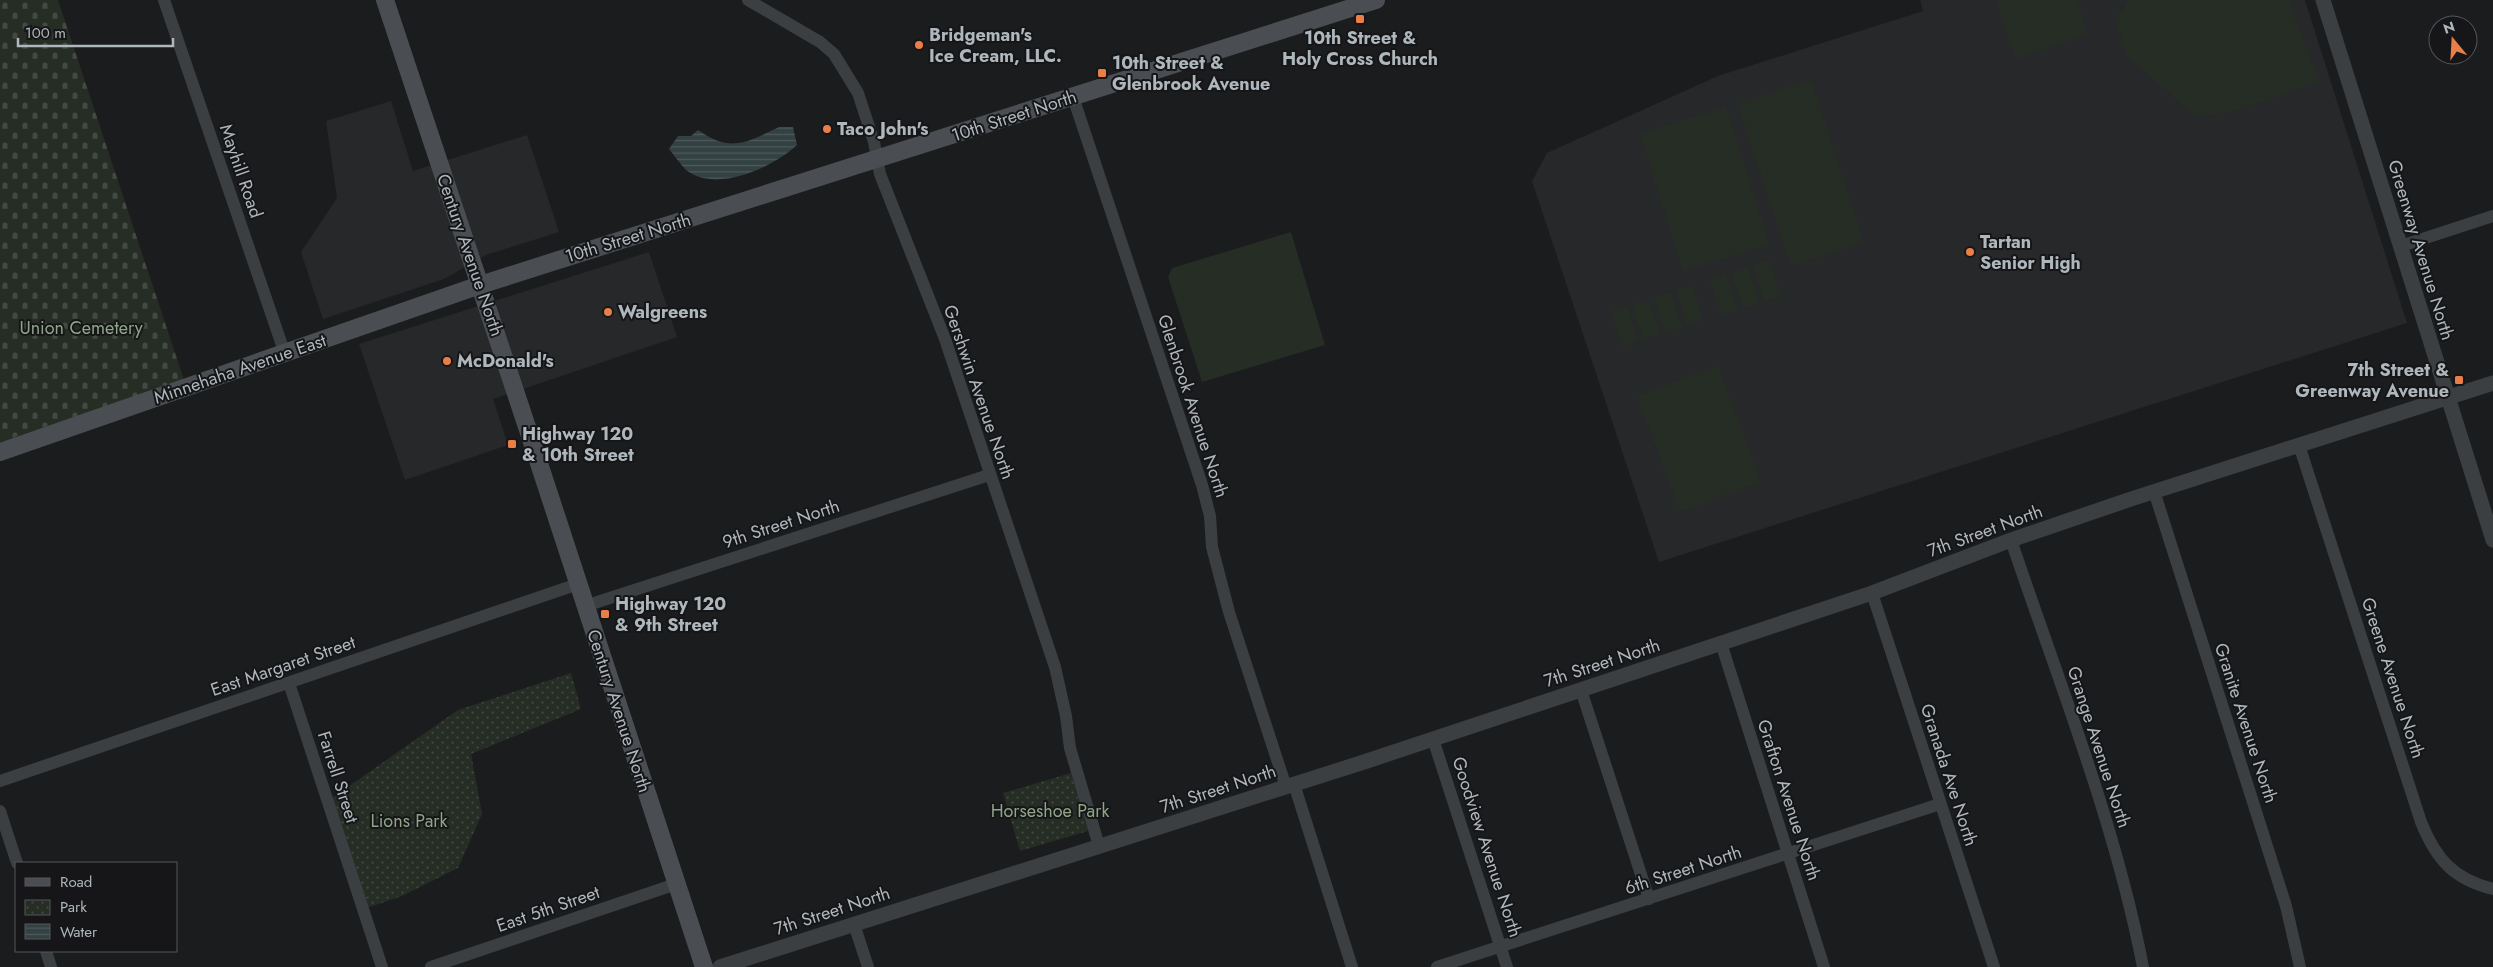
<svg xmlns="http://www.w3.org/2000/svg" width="2493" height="967" font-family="Jost,sans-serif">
<defs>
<pattern id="cemetery-stones" width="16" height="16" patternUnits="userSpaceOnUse" patternTransform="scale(1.25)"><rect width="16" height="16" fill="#262d25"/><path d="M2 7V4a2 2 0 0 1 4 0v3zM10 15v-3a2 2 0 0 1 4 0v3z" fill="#434943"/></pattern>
<pattern id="park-dots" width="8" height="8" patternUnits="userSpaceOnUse" patternTransform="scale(1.25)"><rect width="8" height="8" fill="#262d25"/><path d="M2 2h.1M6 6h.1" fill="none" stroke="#434943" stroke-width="1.8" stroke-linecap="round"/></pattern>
<pattern id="water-rules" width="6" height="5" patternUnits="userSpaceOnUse" patternTransform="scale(1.25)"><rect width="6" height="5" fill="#334143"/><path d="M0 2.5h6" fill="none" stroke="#4e5a5c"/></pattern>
</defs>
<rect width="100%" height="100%" fill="#1b1c1d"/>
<!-- built -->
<path fill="#27282a" d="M1920,0H2305L2407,323L1659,562L1532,181L1547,153L1718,76L1923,11Z
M391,101L413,171L527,135L559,232L486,255L444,279L323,319L301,252L337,198L326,121Z
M649,252L677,337L493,399L508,445L405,480L359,344Z"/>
<!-- grass -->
<path fill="#262d25" d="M1996,0H2076L2088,34L2016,59Z
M2130,0H2288L2319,81L2239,110L2196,117L2127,56L2115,19Z
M1811,80L1864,242L1791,266L1738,104Z
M1726,107L1769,244L1683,271L1640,134Z
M1291,232L1325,345L1202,382L1168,277L1172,268Z
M1769,260L1781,296L1764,301L1753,266Z
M1748,267L1759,303L1743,308L1732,273Z
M1726,274L1738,310L1721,315L1710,280Z
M1692,285L1703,320L1687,325L1676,291Z
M1670,292L1682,327L1665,333L1654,298Z
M1648,299L1660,334L1643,339L1632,305Z
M1627,306L1638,341L1622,347L1611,311Z
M1718,366L1761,482L1680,512L1637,396Z"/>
<!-- cemetery -->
<path fill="url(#cemetery-stones)" d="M0,0H58L184,380L0,442Z"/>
<!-- park -->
<path fill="url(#park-dots)" d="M571,673L581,709L471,754L482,814L458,868L402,896L367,908L332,798L458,710Z
M1071,773L1088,831L1020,851L1003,793Z"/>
<!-- water -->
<path fill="url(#water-rules)" d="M779,127H793L797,145C773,167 717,194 686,170C680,164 674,155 669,149L678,136H691L698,130C731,153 746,143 779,127Z"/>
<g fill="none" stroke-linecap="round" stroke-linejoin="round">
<!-- minor -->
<path stroke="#3c3f42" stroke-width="12" d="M164,0L285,354
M748,0L820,42L834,54L858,93L874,142L880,174L945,339L1055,667L1066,716L1070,748L1099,846
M1073,97L1202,485L1210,516L1212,547L1229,612L1286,787
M2401,246L2493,216
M2299,445L2421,822C2436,859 2453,879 2493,889
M2154,491L2286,906L2300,967
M2011,540C2058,680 2115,822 2143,967
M1872,593L1994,967
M585,606L989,475
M1721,643L1824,967
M289,683L382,967
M1581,690L1649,899
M1433,739L1507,967
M0,781L578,584
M1294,784L1352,967
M0,811L17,863
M854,924L868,967
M46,951L51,967
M431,967L676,884
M1437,967L1940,804"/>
<!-- tertiary -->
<path stroke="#3c3f42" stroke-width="15" d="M2323,0L2493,540
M720,967L1367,761L1872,593L2011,540L2131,499L2493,383"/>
<!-- secondary -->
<path stroke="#4a4e52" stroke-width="18" d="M385,0L532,442L704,967
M0,452L480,285L1376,0"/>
</g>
<!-- markers -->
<g fill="#e97f47" stroke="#161618" stroke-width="2">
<rect x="1355" y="14" width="10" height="10" rx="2.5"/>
<circle cx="919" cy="45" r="5"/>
<rect x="1097" y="68" width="10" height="10" rx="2.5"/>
<circle cx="827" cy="129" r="5"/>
<circle cx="1970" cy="252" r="5"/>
<circle cx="608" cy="312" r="5"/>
<circle cx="447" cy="361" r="5"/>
<rect x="2454" y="375" width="10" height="10" rx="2.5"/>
<rect x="507" y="439" width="10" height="10" rx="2.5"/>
<rect x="600" y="609" width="10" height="10" rx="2.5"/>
</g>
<g text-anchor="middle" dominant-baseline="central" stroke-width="4" stroke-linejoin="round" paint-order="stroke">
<!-- poi labels -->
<g font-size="18" font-weight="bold" fill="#aeb7bc" stroke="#161618" text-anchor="start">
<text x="929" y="35">Bridgeman's<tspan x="929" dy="21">Ice Cream, LLC.</tspan></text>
<text x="1360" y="38" text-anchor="middle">10th Street &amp;<tspan x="1360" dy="21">Holy Cross Church</tspan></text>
<text x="1112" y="63">10th Street &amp;<tspan x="1112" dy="21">Glenbrook Avenue</tspan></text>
<text x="837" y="129">Taco John's</text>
<text x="1980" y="242">Tartan<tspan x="1980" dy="21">Senior High</tspan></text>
<text x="618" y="312">Walgreens</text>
<text x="457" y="361">McDonald's</text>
<text x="2449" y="370" text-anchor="end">7th Street &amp;<tspan x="2449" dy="21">Greenway Avenue</tspan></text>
<text x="522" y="434">Highway 120<tspan x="522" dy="21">&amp; 10th Street</tspan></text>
<text x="615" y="604">Highway 120<tspan x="615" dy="21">&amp; 9th Street</tspan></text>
</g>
<!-- street labels -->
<g font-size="18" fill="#aeb7bc" stroke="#161618">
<text transform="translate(1014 116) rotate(-18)">10th Street North</text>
<text transform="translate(241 171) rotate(71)">Mayhill Road</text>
<text transform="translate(628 238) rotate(-17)">10th Street North</text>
<text transform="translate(2421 250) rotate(73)">Greenway Avenue North</text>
<text transform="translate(470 255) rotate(71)">Century Avenue North</text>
<text transform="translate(240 369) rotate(-19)">Minnehaha Avenue East</text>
<text transform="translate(979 392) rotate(71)">Gershwin Avenue North</text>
<text transform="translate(1193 406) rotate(72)">Glenbrook Avenue North</text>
<text transform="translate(781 524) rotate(-18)">9th Street North</text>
<text transform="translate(1985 531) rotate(-20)">7th Street North</text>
<text transform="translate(1602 663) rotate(-18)">7th Street North</text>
<text transform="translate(283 666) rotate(-19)">East Margaret Street</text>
<text transform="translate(2393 678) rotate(72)">Greene Avenue North</text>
<text transform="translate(619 711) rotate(72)">Century Avenue North</text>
<text transform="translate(2246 723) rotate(72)">Granite Avenue North</text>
<text transform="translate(2099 747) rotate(72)">Grange Avenue North</text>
<text transform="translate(1949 775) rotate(72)">Granada Ave North</text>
<text transform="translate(338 777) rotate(72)">Farrell Street</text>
<text transform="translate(1218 789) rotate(-18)">7th Street North</text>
<text transform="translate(1789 800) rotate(72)">Grafton Avenue North</text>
<text transform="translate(1487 847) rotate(72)">Goodview Avenue North</text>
<text transform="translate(1683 870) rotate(-18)">6th Street North</text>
<text transform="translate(548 909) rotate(-19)">East 5th Street</text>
<text transform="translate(832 911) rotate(-18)">7th Street North</text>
</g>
<!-- park labels -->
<g font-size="18" fill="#8ea587" stroke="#161618">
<text x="81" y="328">Union Cemetery</text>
<text x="1050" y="811">Horseshoe Park</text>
<text x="409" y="821">Lions Park</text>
</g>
</g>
<!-- legend -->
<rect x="15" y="862" width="162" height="90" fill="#161618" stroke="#53565a"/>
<rect x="25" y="878" width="25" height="8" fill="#4a4e52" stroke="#53565a"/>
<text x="60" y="887" font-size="15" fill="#aeb7bc">Road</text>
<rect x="25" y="900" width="25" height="15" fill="url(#park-dots)" stroke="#53565a"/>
<text x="60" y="912" font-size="15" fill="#aeb7bc">Park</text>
<rect x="25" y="924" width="25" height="15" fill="url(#water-rules)" stroke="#53565a"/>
<text x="60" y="937" font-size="15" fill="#aeb7bc">Water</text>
<!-- north arrow -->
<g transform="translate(2453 40) rotate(342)"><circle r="24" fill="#161618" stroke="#53565a"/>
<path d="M0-4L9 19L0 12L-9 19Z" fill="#e97f47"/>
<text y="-8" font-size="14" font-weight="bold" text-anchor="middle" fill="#aeb7bc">N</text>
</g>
<!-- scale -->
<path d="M18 38v8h155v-8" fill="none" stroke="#aeb7bc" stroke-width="2.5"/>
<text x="25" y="38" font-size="15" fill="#aeb7bc" stroke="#161618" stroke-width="4" paint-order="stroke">100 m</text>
</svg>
